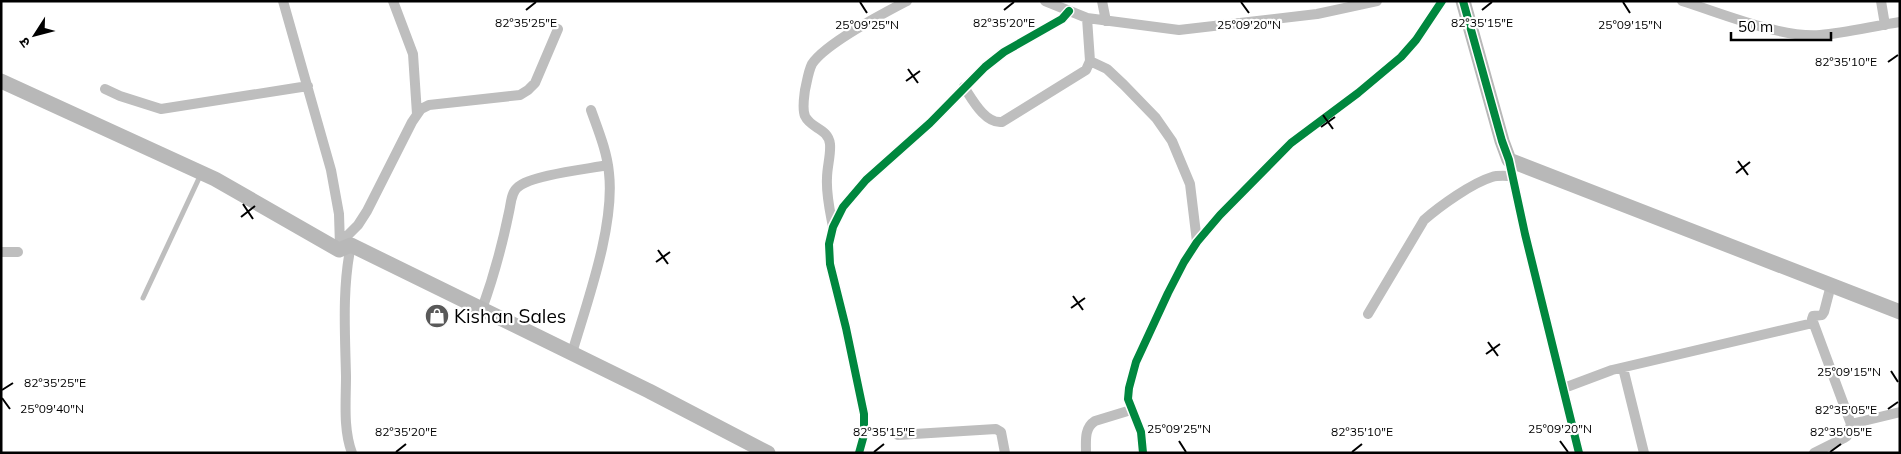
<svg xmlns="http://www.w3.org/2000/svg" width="1901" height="454" font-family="Mulish,'Noto Sans Devanagari',sans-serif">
<rect width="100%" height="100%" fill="#fff"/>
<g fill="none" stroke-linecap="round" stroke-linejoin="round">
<!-- lane -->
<path stroke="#bebebe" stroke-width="5" d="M143,298L201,174"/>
<!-- street -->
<path stroke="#bebebe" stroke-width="10" d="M283,1L331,170L339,214L340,246
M393,1L413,54L417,114
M1045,1L1087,18L1179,30L1317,14L1377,1
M1102,1L1106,21
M1682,1C1721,13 1780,38 1820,35C1846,33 1873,26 1900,22
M1881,1L1885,25
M1090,61L1107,69L1124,85L1156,118L1172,141L1190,184L1197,242
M964,87C972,99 985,124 1002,122L1086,70L1090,61L1087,18
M105,89L120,96L161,109L308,86
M1509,160L1525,234L1579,453
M833,227C830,211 826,195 827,178C827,167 831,155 830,144C828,128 811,129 805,116C802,109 804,98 805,90C807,82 808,72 812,64C826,43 884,13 907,1
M340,243L358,225L367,211L412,122L421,109L429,105L520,95L528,90L535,83L558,29
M351,245C342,288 345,332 346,376C346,401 343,429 352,453
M1,252H18
M482,309C494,276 502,246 509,212C511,204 511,192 518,187C531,175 588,169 608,165
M1368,314L1424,220C1440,206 1472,183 1492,177C1498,175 1506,176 1512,176
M572,353C587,302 615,226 609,173C607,151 598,130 591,110
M1623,368L1644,453
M1564,388L1612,370L1813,323
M1851,424L1900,412
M898,435L996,429L1001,432L1005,453
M859,453L864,435V414L846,328L830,264L829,244L833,227L843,207L866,180L930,123L985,67L1004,52L1062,19L1069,11
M1086,453C1086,441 1084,428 1095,421L1131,410
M1143,453L1141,432L1128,399L1129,388L1136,362L1168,293L1184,262L1197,242L1220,215L1291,143L1358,93L1401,57L1416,40L1442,1
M1814,453L1844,438L1847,436L1851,424L1812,319L1813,316L1822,315L1824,312L1831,285"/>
<!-- secondary -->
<path stroke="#b8b8b8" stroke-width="15" d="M1463,1L1502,141L1509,160L1900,312
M1,81L215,179L339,250L351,245L649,391L768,453"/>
<!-- cycleway casing -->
<g stroke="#fff" stroke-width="11">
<path id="cycleway" d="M1463,1L1502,141L1509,160L1525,234L1579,453
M859,453L864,435V414L846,328L830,264L829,244L833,227L843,207L866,180L930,123L985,67L1004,52L1062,19L1069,11
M1143,453L1141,432L1128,399L1129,388L1136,362L1168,293L1184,262L1197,242L1220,215L1291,143L1358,93L1401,57L1416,40L1442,1"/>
</g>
<!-- cycleway -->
<use href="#cycleway" stroke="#00873e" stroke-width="8"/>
</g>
<!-- ticks -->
<path fill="none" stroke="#000" stroke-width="2" d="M860,2L867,13M1241,2L1249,13M1623,2L1630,13M526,10L536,2M1004,10L1014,2M1482,10L1492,2M1888,62L1898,55M908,69L918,83M906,81L920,71M1323,115L1333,129M1321,127L1335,117M1738,161L1748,175M1736,173L1750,162M243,204L253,219M241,217L255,206M658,250L668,264M656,262L670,252M1073,296L1083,310M1071,308L1085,298M1488,342L1498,356M1486,354L1500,344M1891,371L1898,382M2,390L13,383M2,398L10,409M1888,409L1898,402M1179,441L1186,452M1560,441L1568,452M396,452L406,444M874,452L884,444M1352,452L1362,444M1830,452L1841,444"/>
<!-- icons -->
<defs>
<g id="shop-disc" transform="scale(1.25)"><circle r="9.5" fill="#595959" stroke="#fff"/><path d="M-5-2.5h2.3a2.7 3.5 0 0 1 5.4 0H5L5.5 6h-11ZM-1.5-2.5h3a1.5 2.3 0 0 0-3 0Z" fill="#fff"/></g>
</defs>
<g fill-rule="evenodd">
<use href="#shop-disc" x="437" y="316"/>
</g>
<g text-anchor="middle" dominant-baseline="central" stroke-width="4.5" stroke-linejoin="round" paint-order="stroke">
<!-- poi labels -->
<g font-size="19" fill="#000" stroke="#fff" text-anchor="start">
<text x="454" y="316">Kishan Sales</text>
</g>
</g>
<g font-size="12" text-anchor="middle" fill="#000" stroke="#fff" stroke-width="4.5" stroke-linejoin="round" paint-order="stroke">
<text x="526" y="27">82°35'25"E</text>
<text x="1004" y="27">82°35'20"E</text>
<text x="1482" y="27">82°35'15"E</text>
<text x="867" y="29">25°09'25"N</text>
<text x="1249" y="29">25°09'20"N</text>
<text x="1630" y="29">25°09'15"N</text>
<text x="1846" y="66">82°35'10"E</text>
<text x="1849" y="376">25°09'15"N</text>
<text x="55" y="387">82°35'25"E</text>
<text x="52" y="413">25°09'40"N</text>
<text x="1846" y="414">82°35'05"E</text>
<text x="1179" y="433">25°09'25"N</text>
<text x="1560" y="433">25°09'20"N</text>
<text x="406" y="436">82°35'20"E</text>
<text x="884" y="436">82°35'15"E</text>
<text x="1362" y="436">82°35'10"E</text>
<text x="1841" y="436">82°35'05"E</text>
</g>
<!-- border -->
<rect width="1901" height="454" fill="none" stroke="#000000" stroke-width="5"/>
<!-- north arrow -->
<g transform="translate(35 35) rotate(234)" stroke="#ffffff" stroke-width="4" paint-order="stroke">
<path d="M0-4L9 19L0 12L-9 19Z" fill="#000000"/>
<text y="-8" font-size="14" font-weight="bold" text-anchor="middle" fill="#000000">उ</text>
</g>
<!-- scale -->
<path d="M1731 32v8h100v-8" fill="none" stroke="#000000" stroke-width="2.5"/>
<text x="1738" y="32" font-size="15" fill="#000000" stroke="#ffffff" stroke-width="4" paint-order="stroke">50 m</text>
</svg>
